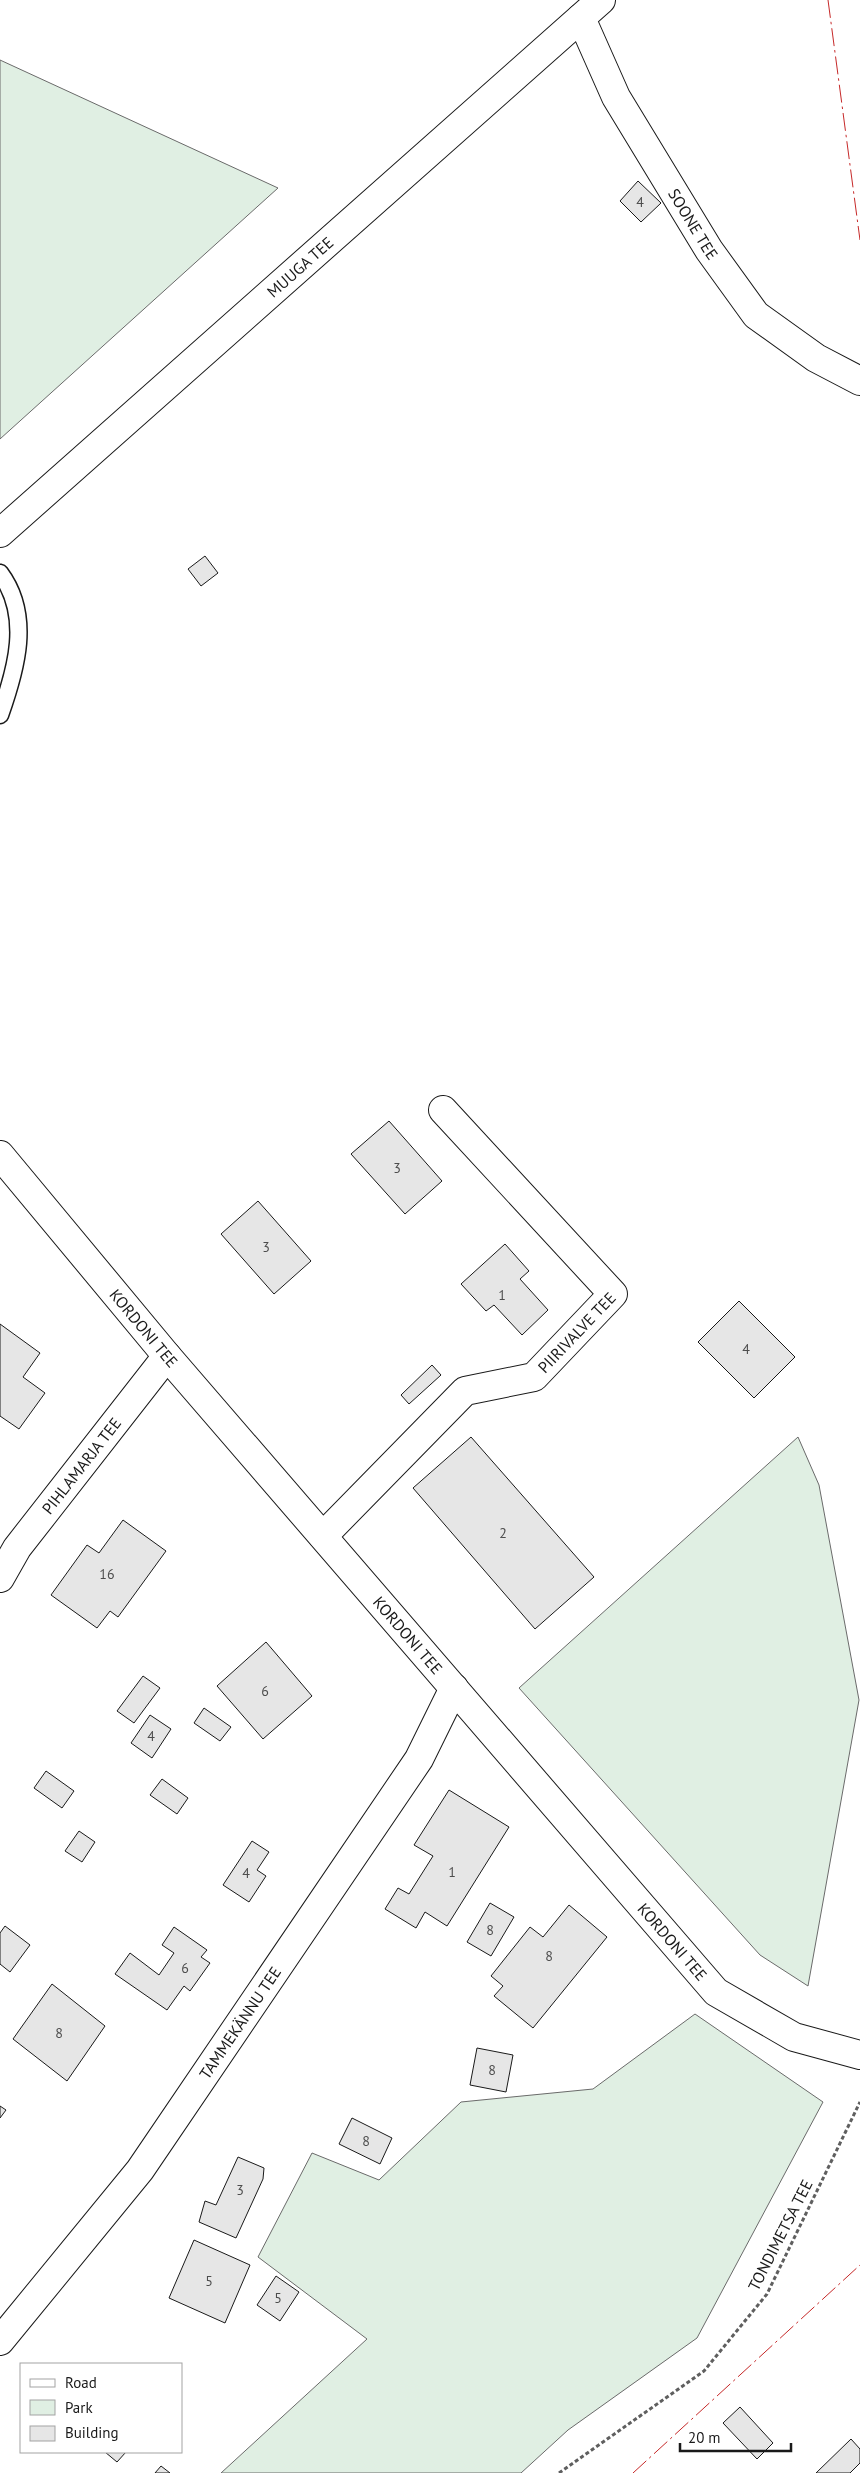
<svg xmlns="http://www.w3.org/2000/svg" width="860" height="2473" font-family="'PT Sans',sans-serif">
<rect width="100%" height="100%" fill="#fff"/>
<!-- green -->
<path fill="#e0efe3" stroke="#6a6a6a" d="M0,60L278,188L0,439Z
M798,1437L819,1485L859,1700L808,1986L760,1955L519,1688Z
M695,2014L823,2102L697,2338L568,2430L521,2473H221L367,2339L258,2257L312,2153L379,2180L461,2102L593,2089Z"/>
<!-- building -->
<path fill="#e6e6e6" stroke="#1a1a1a" d="M638,181L661,203L641,222L620,201Z
M205,556L218,573L201,586L188,569Z
M389,1121L442,1181L405,1214L351,1154Z
M258,1201L311,1261L274,1294L221,1234Z
M505,1244L529,1271L520,1279L548,1310L522,1335L494,1305L486,1311L461,1284Z
M739,1301L795,1357L754,1398L698,1342Z
M0,1324L40,1353L23,1377L45,1393L19,1429L0,1416Z
M432,1365L441,1375L409,1404L401,1395Z
M471,1437L594,1577L535,1629L413,1488Z
M123,1520L166,1551L118,1617L110,1611L97,1628L51,1595L87,1545L99,1553Z
M266,1642L312,1696L263,1739L217,1686Z
M143,1676L160,1688L134,1723L117,1711Z
M204,1708L231,1727L220,1741L194,1723Z
M150,1715L171,1729L152,1758L131,1743Z
M46,1771L74,1791L62,1808L34,1788Z
M162,1779L188,1798L177,1814L150,1795Z
M449,1790L509,1827L447,1926L425,1912L416,1928L385,1909L398,1888L409,1894L433,1856L414,1845Z
M79,1831L95,1842L82,1862L65,1851Z
M252,1841L269,1852L257,1870L266,1876L249,1902L223,1885Z
M490,1903L514,1917L491,1956L467,1942Z
M569,1905L607,1937L533,2028L494,1996L503,1986L491,1976L530,1927L543,1937Z
M5,1926L30,1945L10,1972L0,1964V1933Z
M174,1927L207,1950L201,1957L210,1963L190,1991L184,1986L167,2010L115,1974L130,1953L159,1975L174,1953L162,1945Z
M52,1984L105,2026L67,2081L13,2039Z
M477,2048L513,2055L506,2092L470,2085Z
M0,2106L6,2110L0,2118Z
M352,2118L392,2138L380,2164L339,2144Z
M238,2157L264,2168L263,2179L236,2238L199,2222L205,2201L216,2205Z
M194,2240L250,2265L225,2323L169,2298Z
M276,2276L299,2292L280,2321L257,2305Z
M740,2407L773,2443L757,2459L723,2423Z
M851,2439L860,2449V2463L850,2473H816Z
M105,2452H126L117,2462Z
M161,2466L170,2473H155Z"/>
<g fill="none" stroke-linecap="round" stroke-linejoin="round">
<!-- service casing -->
<g stroke="#1a1a1a" stroke-width="19">
<path id="service" d="M0,573C32,616 16,670 0,715"/>
</g>
<!-- minor casing -->
<g stroke="#1a1a1a" stroke-width="30">
<g id="minor">
<path id="s1" d="M581,18L616,97L709,250L756,315L816,358L860,381"/>
<path id="s2" d="M0,1155L167,1356L716,1992L794,2037L860,2055"/>
<path id="s3" d="M323,1536L465,1391L534,1377L613,1294L443,1110"/>
<path id="s4" d="M0,1578L17,1548L167,1356"/>
<path id="s5" d="M0,2341L140,2170L419,1759L454,1688"/>
</g>
</g>
<!-- tertiary casing -->
<g stroke="#1a1a1a" stroke-width="30">
<g id="tertiary">
<path id="s6" d="M0,533L601,0"/>
</g>
</g>
<!-- path -->
<path stroke="#5f5f5f" stroke-width="3" stroke-dasharray="4 2.5" stroke-linecap="butt" d="M559,2473L704,2371L767,2294L860,2102"/>
<!-- service -->
<use href="#service" stroke="#fff" stroke-width="16"/>
<!-- minor -->
<use href="#minor" stroke="#fff" stroke-width="28"/>
<!-- tertiary -->
<use href="#tertiary" stroke="#fff" stroke-width="28"/>
<!-- power -->
<path stroke="#c62828" stroke-width="1" stroke-dasharray="18 4 2.5 4" stroke-linecap="butt" d="M828,0L860,240
M633,2473L860,2265"/>
</g>
<g text-anchor="middle" dominant-baseline="central" stroke-width="4" stroke-linejoin="round" paint-order="stroke">
<!-- number labels -->
<g font-size="14" fill="#4d4d4d">
<text x="640" y="202">4</text>
<text x="397" y="1168">3</text>
<text x="266" y="1247">3</text>
<text x="502" y="1295">1</text>
<text x="746" y="1349">4</text>
<text x="503" y="1533">2</text>
<text x="107" y="1574">16</text>
<text x="265" y="1691">6</text>
<text x="151" y="1736">4</text>
<text x="452" y="1872">1</text>
<text x="246" y="1873">4</text>
<text x="490" y="1930">8</text>
<text x="549" y="1956">8</text>
<text x="185" y="1968">6</text>
<text x="59" y="2033">8</text>
<text x="492" y="2070">8</text>
<text x="366" y="2141">8</text>
<text x="240" y="2190">3</text>
<text x="209" y="2281">5</text>
<text x="278" y="2298">5</text>
</g>
<!-- street labels -->
<g font-size="16" fill="#1a1a1a" stroke="#fff">
<text stroke="none"><textPath href="#s1" startOffset="235">SOONE TEE</textPath></text>
<text stroke="none"><textPath href="#s6" startOffset="401">MUUGA TEE</textPath></text>
<text stroke="none"><textPath href="#s2" startOffset="225">KORDONI TEE</textPath></text>
<text stroke="none"><textPath href="#s3" startOffset="335">PIIRIVALVE TEE</textPath></text>
<text stroke="none"><textPath href="#s4" startOffset="139">PIHLAMARJA TEE</textPath></text>
<text stroke="none"><textPath href="#s2" startOffset="630">KORDONI TEE</textPath></text>
<text stroke="none"><textPath href="#s2" startOffset="1035">KORDONI TEE</textPath></text>
<text stroke="none"><textPath href="#s5" startOffset="399">TAMMEKÄNNU TEE</textPath></text>
<text transform="translate(780 2235) rotate(-63)">TONDIMETSA TEE</text>
</g>
</g>
<!-- legend -->
<rect x="20" y="2363" width="162" height="90" fill="#ffffff" stroke="#a3a3a3"/>
<rect x="30" y="2379" width="25" height="8" fill="#ffffff" stroke="#a3a3a3"/>
<text x="65" y="2388" font-size="15" fill="#1a1a1a">Road</text>
<rect x="30" y="2400" width="25" height="15" fill="#e0efe3" stroke="#a3a3a3"/>
<text x="65" y="2413" font-size="15" fill="#1a1a1a">Park</text>
<rect x="30" y="2426" width="25" height="15" fill="#e6e6e6" stroke="#a3a3a3"/>
<text x="65" y="2438" font-size="15" fill="#1a1a1a">Building</text>
<!-- scale -->
<path d="M680 2443v8h111v-8" fill="none" stroke="#1a1a1a" stroke-width="2.5"/>
<text x="688" y="2443" font-size="15" fill="#1a1a1a" stroke="#ffffff" stroke-width="4" paint-order="stroke">20 m</text>
</svg>
